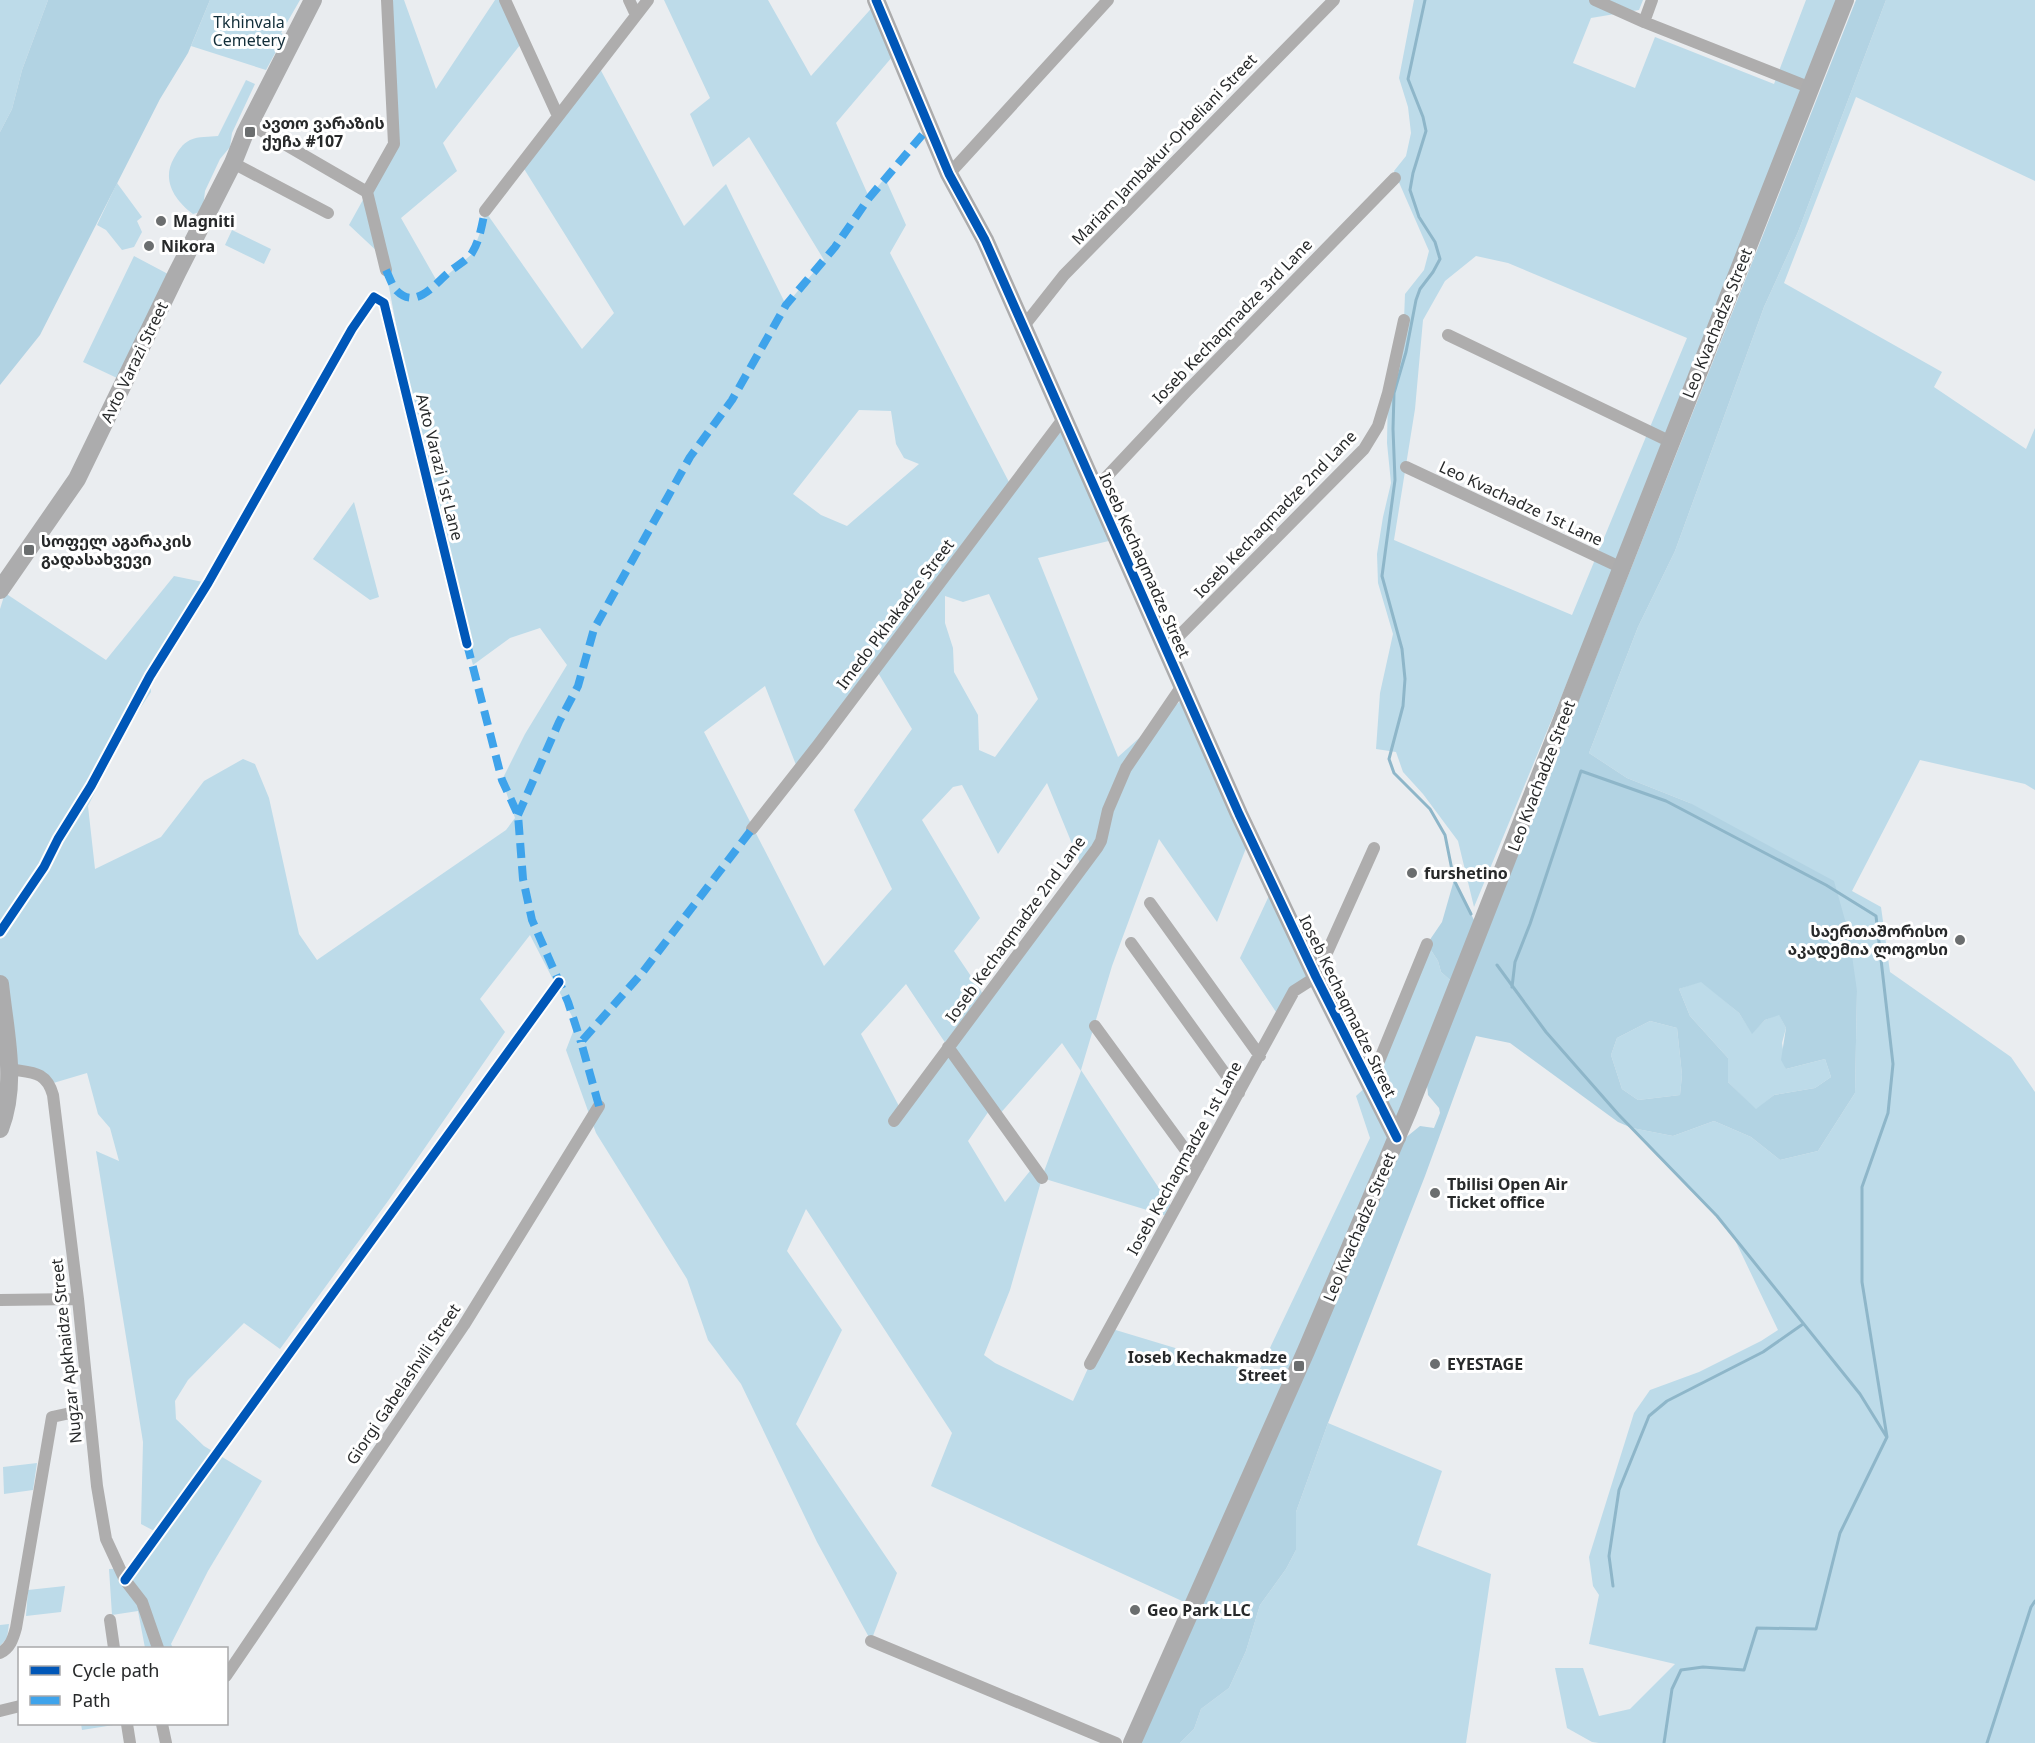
<svg xmlns="http://www.w3.org/2000/svg" width="2035" height="1743" font-family="'Noto Sans','Noto Sans Georgian',sans-serif">
<rect width="100%" height="100%" fill="#eaedf0"/>
<!-- green -->
<path fill="#bddbe9" fill-rule="evenodd" d="M0,0H48L22,70L12,109L0,132Z
M210,0H300L281,33L285,35L266,70L191,46Z
M387,0H404L436,89L495,0H505L524,40L443,143L457,171L401,218L438,283L472,254L481,230L485,211L582,349L614,313L521,164L598,65L684,226L726,184L786,305L824,260L749,137L713,167L690,114L710,98L664,0H768L811,76L877,2L898,50L836,123L869,197L885,178L906,225L890,253L1010,484L1063,419L1117,539L1038,558L1118,757L1186,696L1250,838L1217,922L1159,839L1112,966L1081,1070L1174,1211L1170,1217L1042,1178L1010,1290L984,1355L995,1363L1073,1401L1090,1364L1109,1328L1258,1373L1370,1138L1356,1096L1370,1083L1427,944L1438,961L1441,972L1457,986L1193,1606L931,1486L952,1433L806,1209L787,1251L842,1330L796,1424L897,1573L871,1641L817,1542L741,1384L708,1340L687,1279L596,1133L566,1050L576,1024L530,935L480,999L505,1032L388,1201L280,1349L244,1323L188,1380L175,1401L176,1419L204,1446L262,1481L208,1571L171,1644L173,1648H145L138,1611L112,1615L109,1569L127,1568L158,1533L141,1524L143,1442L96,1151L119,1161L110,1128L98,1114L87,1073L50,1084L9,1069L0,988V609L5,593L106,660L174,576L208,583L150,676L151,692L127,728L88,806L95,869L161,837L204,781L243,759L255,764L269,798L299,934L317,960L506,830L515,818L502,780L525,734L567,665L540,628L510,638L473,665C436,534 410,400 385,266L381,255L349,225L394,144ZM859,410L891,411L896,444L904,458L919,464L847,526L821,515L793,494ZM989,594L1038,699L995,757L979,750L978,715L954,672L953,648L945,623V596L963,602ZM877,671L912,729L854,810L892,889L824,966L704,732L765,686L800,775ZM1047,783L1082,868L985,997L954,951L980,918L922,820L953,787L962,785L998,854ZM906,984L948,1047L901,1110L861,1034ZM1062,1043L1081,1071L1042,1177L1034,1166L1005,1202L968,1141L991,1108L998,1116Z
M1414,0H1643L1639,10L1591,18L1573,63L1635,88L1655,37L1774,84L1806,0H1837L1667,442L1474,907L1458,841L1423,794L1403,772L1396,752L1376,749L1380,693L1393,634L1378,583L1377,554L1383,517L1391,483L1387,443L1388,393L1404,320L1405,294L1424,270L1429,251L1394,171L1406,156L1411,133L1408,107L1399,78ZM1476,256L1508,263L1687,338L1572,615L1394,540L1415,409L1423,320L1445,281Z
M1886,0H2035V181L1856,97L1784,283L1942,372L1934,387L2026,449L2035,428V790L2025,784L1920,760L1852,891L1881,907L1890,972L2011,1057L2035,1092V1743H1599L1592,1742L1567,1728L1555,1668H1583L1599,1716L1630,1709L1675,1664L1589,1644L1599,1595L1593,1586L1589,1557L1634,1413L1650,1390L1699,1372L1761,1341L1778,1330L1734,1238L1717,1216L1632,1128L1673,1136L1714,1121L1751,1137L1780,1160L1818,1151L1855,1093L1857,991L1690,803L1627,778L1589,753L1638,627L1675,551L1764,307L1798,232Z
M246,80L255,84L232,133L230,147L220,159L205,191L203,208L200,212L193,214C175,201 161,180 174,158C178,151 182,144 190,140C199,136 209,137 218,136Z
M117,183L142,217L137,221L142,232L134,247L122,250L106,230L97,225Z
M232,230L271,249L264,264L225,245Z
M134,256L168,274L117,378L83,362Z
M354,502L379,597L370,600L313,559Z
M1273,887L1316,977L1294,991L1280,1018L1240,958Z
M1701,981L1739,1013L1752,1033L1765,1020L1779,1014L1786,1028L1782,1043L1786,1069L1825,1059L1831,1077L1815,1088L1774,1095L1756,1110L1728,1082V1058L1690,1016L1679,989Z
M1650,1021L1677,1028L1682,1075L1680,1095L1638,1100L1622,1089L1611,1055L1617,1038Z
M1328,1423L1442,1471L1417,1545L1491,1574L1466,1743H1180L1194,1729L1201,1709L1229,1688L1246,1651L1260,1605L1286,1569L1296,1550V1512Z
M37,1463L33,1490L4,1494L3,1467Z
M65,1586L61,1612L26,1616L28,1590Z
M9,1624L7,1638L0,1646V1625Z
M81,1724H120L82,1730Z"/>
<!-- forest -->
<path fill="#b2d3e3" fill-rule="evenodd" d="M48,0H210L188,53L160,99L40,335L0,385V132L12,109L22,70Z
M1856,0H1886L1798,232L1764,307L1675,551L1638,627L1589,753L1627,778L1690,803L1834,881L1849,934L1857,991L1855,1093L1818,1151L1780,1160L1751,1137L1714,1121L1673,1136L1632,1128L1618,1122L1510,1043L1476,1036L1425,1176L1328,1423L1296,1512V1550L1286,1569L1260,1605L1246,1651L1229,1688L1201,1709L1194,1729L1180,1743H1139L1404,1139L1420,1126L1434,1128L1440,1113L1439,1108L1428,1095L1427,1084ZM1701,982L1739,1013L1752,1034L1765,1020L1779,1015L1786,1028L1781,1060L1786,1069L1825,1059L1831,1077L1815,1088L1774,1095L1756,1109L1728,1082V1058L1690,1016L1679,989ZM1650,1021L1677,1028L1682,1075L1680,1095L1638,1100L1622,1089L1611,1055L1617,1038Z
M1454,880L1480,932L1457,986L1441,972L1438,961L1427,944L1442,922Z"/>
<g fill="none" stroke-linecap="round" stroke-linejoin="round">
<!-- stream -->
<path stroke="#8eb6c9" stroke-width="3" d="M1425,0L1408,79L1423,117L1426,131L1413,173L1410,190L1419,217L1435,242L1440,259L1433,272L1420,289L1416,300L1406,352L1394,393L1393,429L1395,480L1382,576L1402,649L1405,679L1403,706L1389,759L1394,773L1430,809L1445,835L1454,880L1471,914
M1497,965L1546,1032L1618,1114L1717,1216L1860,1394L1886,1436
M1512,987L1515,962L1530,924L1581,771L1666,801L1826,885L1876,916L1893,1064L1888,1113L1862,1187V1282L1887,1437L1840,1533L1816,1629L1757,1628L1744,1670L1703,1667L1681,1670L1672,1689L1664,1743
M1613,1586L1609,1556L1619,1490L1649,1416L1667,1401L1763,1352L1803,1324
M1987,1743L2031,1607L2035,1601"/>
<!-- street -->
<path stroke="#aeadad" stroke-width="12" d="M505,0L558,116
M629,0L636,15
M1595,0L1644,22L1811,88
M1644,22L1652,0
M250,124L367,192L386,270
M233,163L328,213
M949,174L1108,0
M367,192L394,144L387,0
M485,211L648,0
M1023,327L1064,275L1334,0
M1448,335L1671,442
M1406,467L1622,568
M1095,489L1187,391L1395,178
M1166,649L1364,449L1378,426L1388,393L1404,320
M752,829L818,745L1063,419
M1150,903L1260,1056
M0,932L44,867L58,839L91,786L150,676L208,583L352,329L374,297L384,303L467,644
M1131,943L1239,1093
M1095,1026L1198,1167
M948,1047L1042,1178
M9,1069C31,1073 46,1070 53,1095L78,1299L97,1486L106,1539L125,1580L142,1602L158,1648
M1370,1083L1427,944
M894,1121L1097,848L1101,841L1108,810L1126,768L1182,686
M0,1300L78,1299
M1090,1364L1294,991L1316,977L1374,848
M125,1580L559,982
M110,1620L114,1648
M871,1641L1116,1743
M0,1653C10,1648 13,1639 16,1628L52,1417L89,1409
M226,1676L464,1325L599,1106
M0,1711L20,1706
M127,1724L130,1743
M162,1724L166,1743"/>
<!-- secondary -->
<path stroke="#acacad" stroke-width="18" d="M876,0L949,174L985,240L1239,814L1316,977L1397,1138
M0,590L77,479L177,273L233,163L245,133L313,0
M0,984C5,1032 18,1083 0,1129
M1132,1743L1306,1351L1408,1111L1845,0"/>
<!-- quiet -->
<path stroke="#3ea3eb" stroke-width="8" stroke-dasharray="15 8" stroke-linecap="butt" d="M386,270C389,276 392,286 397,291C416,310 435,284 448,273C455,266 469,260 473,251C480,239 482,224 485,211
M467,644L502,780L518,815L523,879L532,920L568,1002L581,1042
M518,815L559,722L578,686L594,629L690,457L732,400L786,305L835,247L869,198L929,127
M599,1106L581,1042L642,973L752,829"/>
<!-- cycleway casing -->
<g stroke="#fff" stroke-width="13">
<path id="cycleway" d="M876,0L949,174L985,240L1239,814L1316,977L1397,1138
M0,932L44,867L58,839L91,786L150,676L208,583L352,329L374,297L384,303L467,644
M125,1580L559,982"/>
</g>
<!-- cycleway -->
<use href="#cycleway" stroke="#0057b8" stroke-width="9"/>
</g>
<!-- markers -->
<g fill="#6b6e6f" stroke="#fff" stroke-width="2">
<rect x="244" y="126" width="12" height="12" rx="3"/>
<circle cx="161" cy="221" r="6"/>
<circle cx="149" cy="246" r="6"/>
<rect x="23" y="544" width="12" height="12" rx="3"/>
<circle cx="1412" cy="873" r="6"/>
<circle cx="1960" cy="940" r="6"/>
<circle cx="1435" cy="1193" r="6"/>
<circle cx="1435" cy="1364" r="6"/>
<rect x="1293" y="1360" width="12" height="12" rx="3"/>
<circle cx="1135" cy="1610" r="6"/>
</g>
<g text-anchor="middle" dominant-baseline="central" stroke-width="6" stroke-linejoin="round" paint-order="stroke">
<!-- park labels -->
<g font-size="16" fill="#122e39" stroke="#fff">
<text x="249" y="22">Tkhinvala<tspan x="249" dy="18">Cemetery</tspan></text>
</g>
<!-- poi labels -->
<g font-size="16" font-weight="bold" fill="#27292a" stroke="#fff" text-anchor="start">
<text x="262" y="123">ავთო ვარაზის<tspan x="262" dy="18">ქუჩა #107</tspan></text>
<text x="173" y="221">Magniti</text>
<text x="161" y="246">Nikora</text>
<text x="41" y="541">სოფელ აგარაკის<tspan x="41" dy="18">გადასახვევი</tspan></text>
<text x="1424" y="873">furshetino</text>
<text x="1948" y="931" text-anchor="end">საერთაშორისო<tspan x="1948" dy="18">აკადემია ლოგოსი</tspan></text>
<text x="1447" y="1184">Tbilisi Open Air<tspan x="1447" dy="18">Ticket office</tspan></text>
<text x="1287" y="1357" text-anchor="end">Ioseb Kechakmadze<tspan x="1287" dy="18">Street</tspan></text>
<text x="1447" y="1364">EYESTAGE</text>
<text x="1147" y="1610">Geo Park LLC</text>
</g>
<!-- street labels -->
<g font-size="16" fill="#27292a" stroke="#fff">
<text transform="translate(1164 149) rotate(-46)">Mariam Jambakur-Orbeliani Street</text>
<text transform="translate(1232 321) rotate(-46)">Ioseb Kechaqmadze 3rd Lane</text>
<text transform="translate(1717 323) rotate(-68)">Leo Kvachadze Street</text>
<text transform="translate(134 362) rotate(-64)">Avto Varazi Street</text>
<text transform="translate(440 467) rotate(76)">Avto Varazi 1st Lane</text>
<text transform="translate(1521 503) rotate(25)">Leo Kvachadze 1st Lane</text>
<text transform="translate(1275 514) rotate(-46)">Ioseb Kechaqmadze 2nd Lane</text>
<text transform="translate(1145 565) rotate(66)">Ioseb Kechaqmadze Street</text>
<text transform="translate(895 614) rotate(-53)">Imedo Pkhakadze Street</text>
<text transform="translate(1541 776) rotate(-69)">Leo Kvachadze Street</text>
<text transform="translate(1015 929) rotate(-54)">Ioseb Kechaqmadze 2nd Lane</text>
<text transform="translate(1348 1006) rotate(64)">Ioseb Kechaqmadze Street</text>
<text transform="translate(1184 1158) rotate(-61)">Ioseb Kechaqmadze 1st Lane</text>
<text transform="translate(1359 1227) rotate(-67)">Leo Kvachadze Street</text>
<text transform="translate(66 1351) rotate(-96)">Nugzar Apkhaidze Street</text>
<text transform="translate(403 1384) rotate(-56)">Giorgi Gabelashvili Street</text>
</g>
</g>
<!-- legend -->
<rect x="18" y="1647" width="210" height="78" fill="#ffffff" stroke="#a9a9aa" stroke-width="1.5"/>
<rect x="30" y="1666" width="30" height="9" fill="#0057b8" stroke="#a9a9aa" stroke-width="1.5"/>
<text x="72" y="1677" font-size="18" fill="#27292a">Cycle path</text>
<rect x="30" y="1696" width="30" height="9" fill="#3ea3eb" stroke="#a9a9aa" stroke-width="1.5"/>
<text x="72" y="1707" font-size="18" fill="#27292a">Path</text>
</svg>
